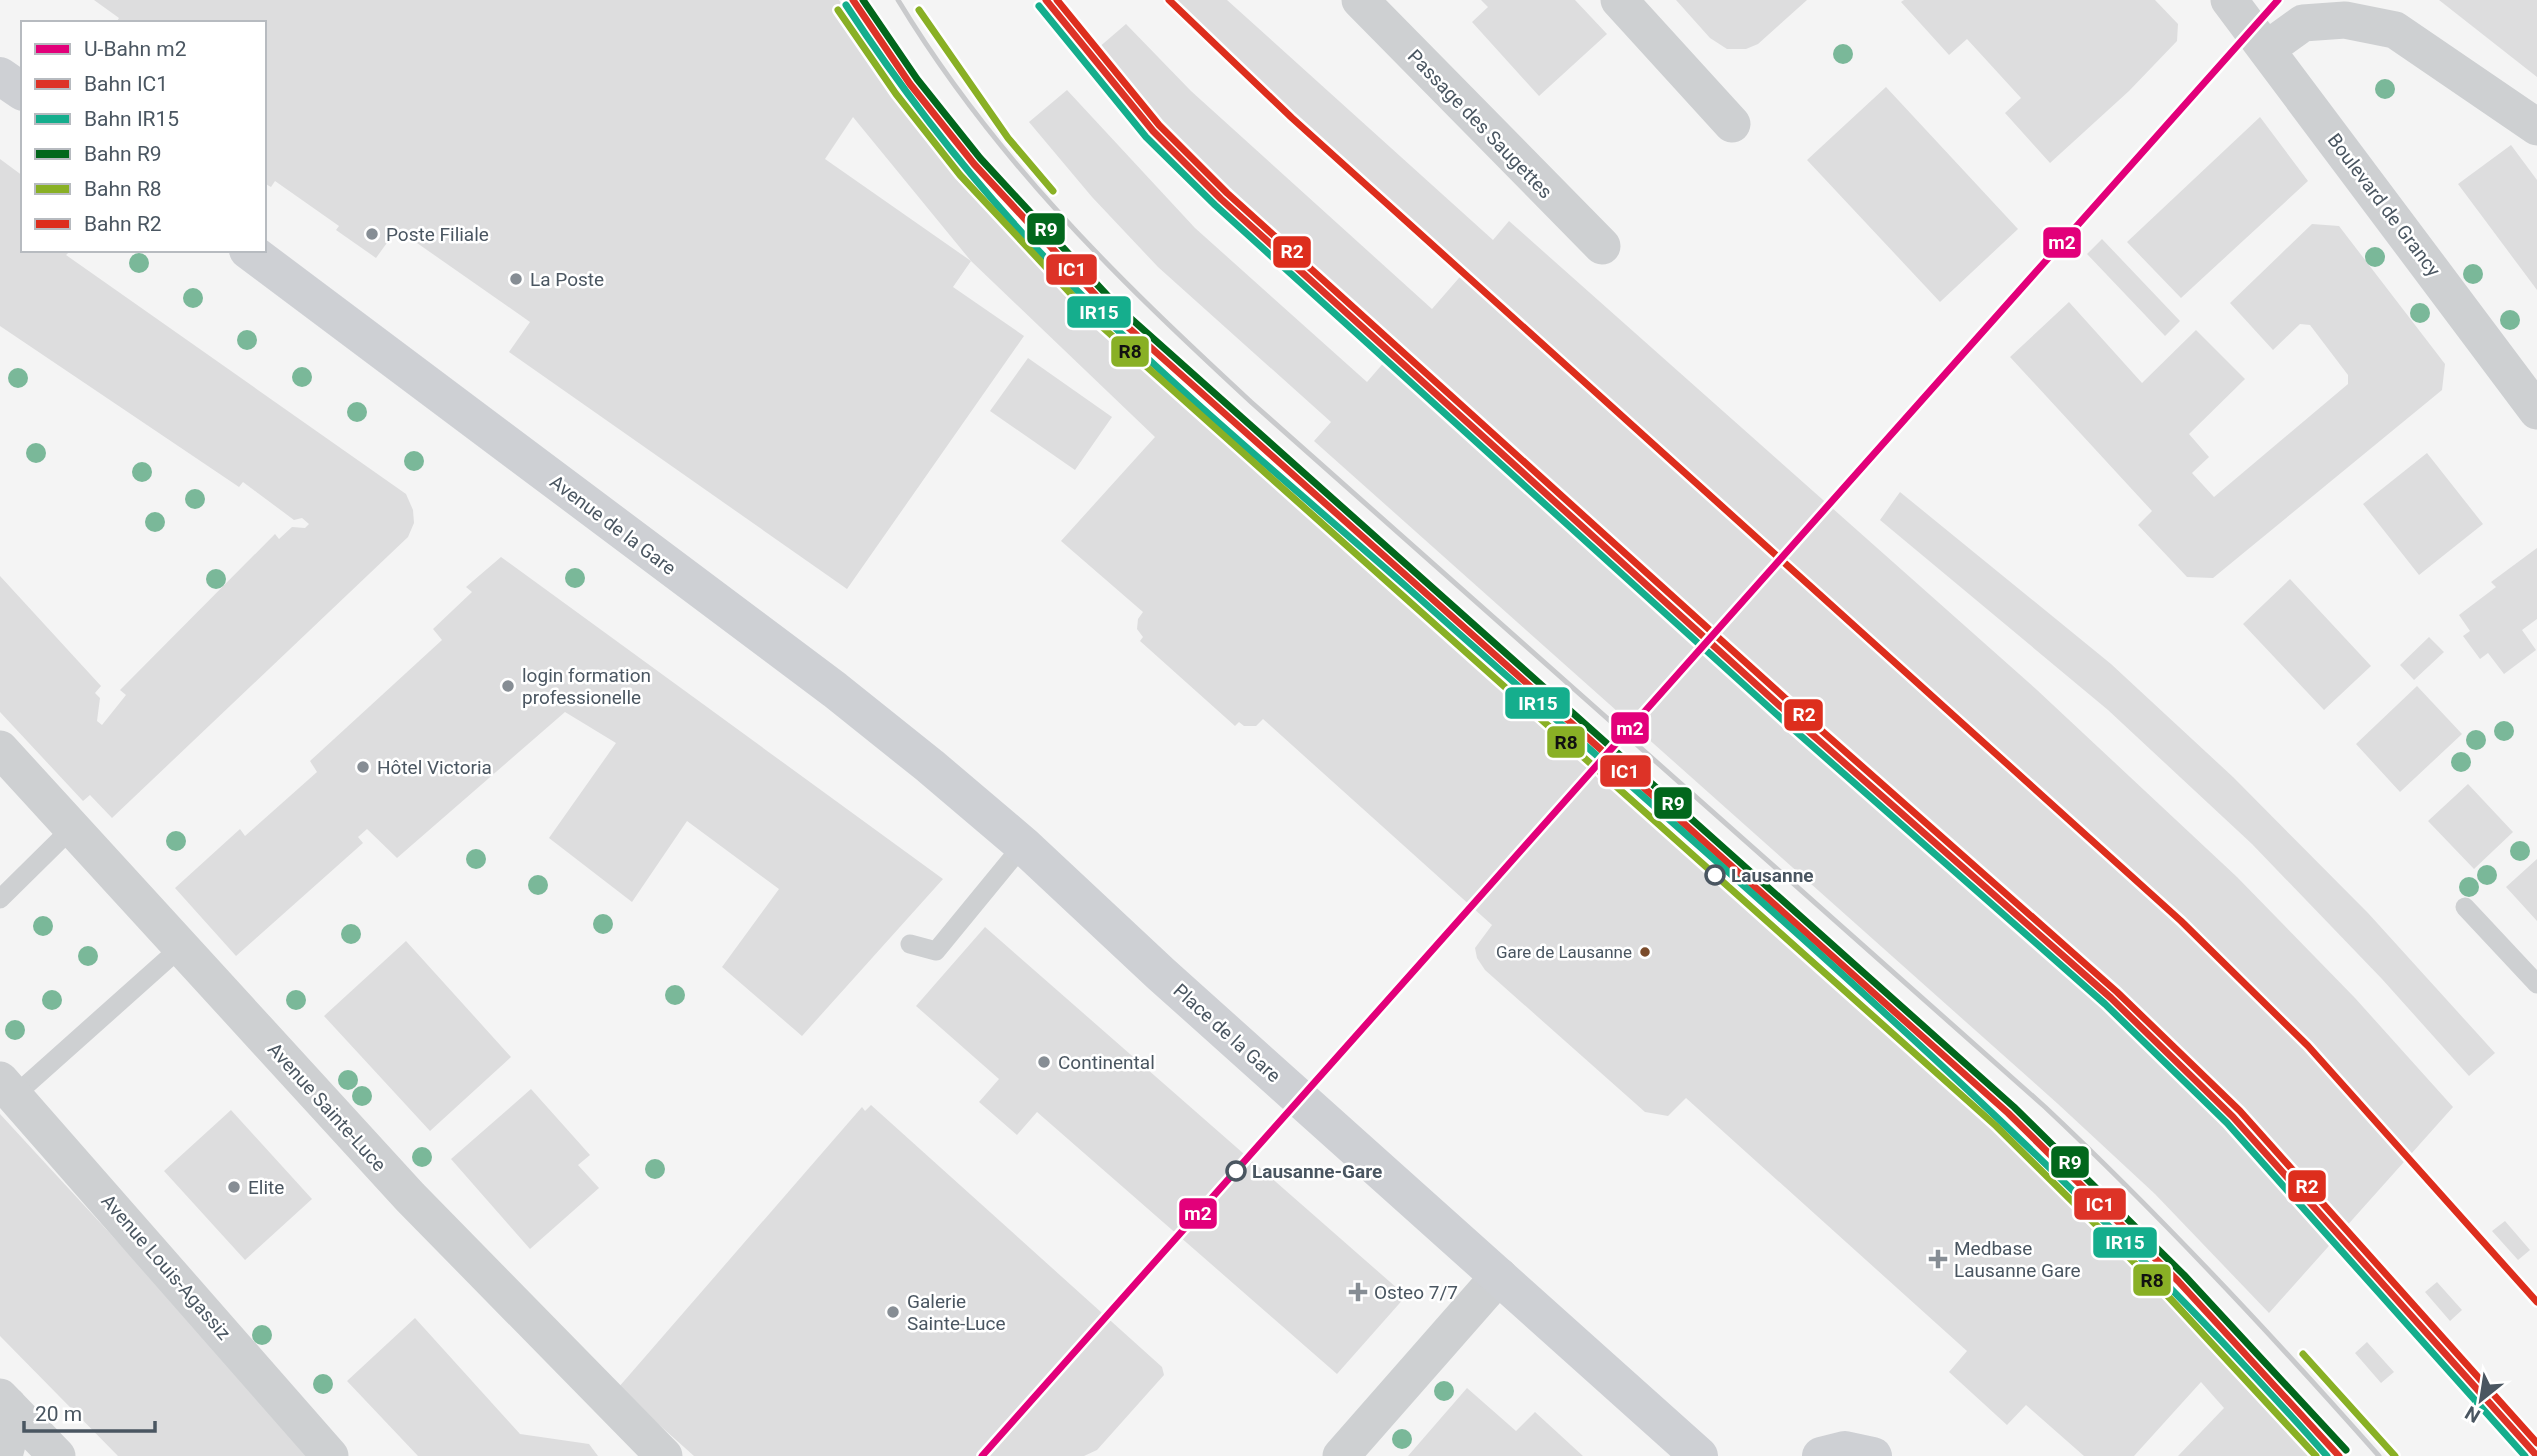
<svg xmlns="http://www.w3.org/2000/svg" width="2537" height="1456" font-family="Roboto,sans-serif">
<rect width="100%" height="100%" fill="#f4f4f4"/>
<!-- building -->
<path fill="#ddddde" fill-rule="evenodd" d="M94,0H839L896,84L965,174L1032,249L1106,321L2121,1233L2234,1352L2326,1456H2178L2224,1408L2201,1382L2134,1456H2084L2026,1405L2007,1425L1949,1372L1967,1351L1686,1098L1668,1116L1645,1112L1485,970L1477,958L1475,948L1492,925L1263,719L1256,726H1244L1239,722L1235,726L1140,641L1143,637L1137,629L1138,619L1143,612L1061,541L1155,437L971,261L953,287L1024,336L847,589L509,352L530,322L397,229L376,258L336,230L339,226L275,181L271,187L264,183V23H116L119,18ZM853,117L971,261L825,159Z
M1172,0H1227L1493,240L1509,221L2037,690L2237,877L2355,998L2453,1107L2269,1313L2155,1194L2058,1104L1314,441L1331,422L1158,267L1092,197L1029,122L1067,90L1195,228L1367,382L1398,346L1226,193L1160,124L1097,49L1126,24L1191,91L1432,309L1465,271L1223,51Z
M1481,0H1575L1607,34L1539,96L1472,22L1488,7Z
M1676,0H1807L1758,44L1746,49H1727L1710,38Z
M1904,0H2155L2178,24L2177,41L2129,91L2050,163L2005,113L2021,98L1967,39L1949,55L1901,2Z
M2439,0H2537V77Z
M1886,87L2018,229L1940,302L1807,160Z
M2260,117L2308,181L2181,298L2127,242Z
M2511,145L2537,180V290L2458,184Z
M0,159L23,176V250H71L66,255L406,494L413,510L414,523L408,537L112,818L90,795L83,801L0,712V576L101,686L95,693L100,698L97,721L102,725L126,695L120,690L275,534L279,539L292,527L305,528L309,524L302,518L294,520L243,482L239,487L0,326Z
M2312,224L2339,226L2445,364L2442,390L2213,578L2187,577L2138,525L2152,511L2010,357L2069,302L2142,383L2196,330L2245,379L2189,434L2209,457L2192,473L2214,497L2348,384V375L2310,325L2300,324L2273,350L2230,303Z
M2102,239L2180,321L2165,336L2087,254Z
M1028,358L1112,417L1075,470L990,411Z
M2427,453L2483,524L2419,575L2363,504Z
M1900,492L2111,664L2233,777L2368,913L2495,1053L2469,1076L2382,979L2252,844L2108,710L1880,520Z
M2537,548V619L2522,630L2536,650L2504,674L2488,653L2480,659L2463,636L2470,631L2459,615L2496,587L2491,582Z
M501,557L943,879L802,1036L722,967L779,889L687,821L632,902L549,838L616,743L565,712L397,858L367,829L358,837L363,843L236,956L175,888L240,829L245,836L317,772L310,761L442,640L433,629L472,592L466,587Z
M2290,579L2371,666L2324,710L2243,624Z
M2429,637L2444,652L2414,680L2400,665Z
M2417,686L2462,734L2400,792L2356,744Z
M2468,784L2513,832L2474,869L2428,821Z
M2537,859V921L2506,887Z
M985,927L1406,1296L1337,1374L1037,1112L1017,1135L979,1102L999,1079L916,1006Z
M406,941L511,1057L430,1131L324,1016Z
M531,1089L590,1155L578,1165L599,1188L530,1249L451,1159Z
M871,1105L1162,1367L1164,1375L1097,1450L1084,1456H694L618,1388L862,1107L865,1111Z
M231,1110L312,1199L245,1260L164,1171Z
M0,1114L315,1456H118L0,1336Z
M2505,1221L2530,1250L2518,1260L2492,1231Z
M2437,1282L2462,1310L2450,1321L2425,1292Z
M415,1318L520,1434L589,1444L598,1456H418L347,1381Z
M2367,1342L2394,1372L2381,1383L2355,1353Z
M1467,1388L1516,1431L1535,1412L1583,1456H1408Z"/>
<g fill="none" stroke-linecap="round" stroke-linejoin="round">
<!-- lane -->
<path stroke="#ced0d2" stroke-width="19" d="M0,899L72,828
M2465,907L2537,984
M910,944L936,951L1023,845
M14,1096L181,947"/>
<!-- street -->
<path stroke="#ced0d2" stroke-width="37" d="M1360,0L1602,246
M1619,0L1732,124
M2229,0L2537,411
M2267,49L2303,23L2345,20L2395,30L2537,127
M0,749L410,1197L664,1456
M0,1080L330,1456
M0,1397L57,1456
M4,1456L10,1433L8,1405
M1341,1456L1499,1276"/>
<!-- secondary -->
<path stroke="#ced0d4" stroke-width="38" d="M0,76L23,92
M248,250L835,690L930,766L1023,845L1161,974L1699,1456
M1821,1456L1845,1450L1873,1456"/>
<!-- rail -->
<path stroke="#c9cacc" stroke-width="5" d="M898,0C995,160 1115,276 1251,402L2045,1107C2163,1218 2272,1335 2379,1456"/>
<!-- rail-1 casing -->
<g stroke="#fff" stroke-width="12">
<path id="rail-1" d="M853,0L910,84L974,164L1112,313L2008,1113L2178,1281L2339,1456
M1046,0L1153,131L1221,199L1790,715L2111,998L2233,1117L2537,1456"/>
</g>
<!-- rail-2 casing -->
<g stroke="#fff" stroke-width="12">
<path id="rail-2" d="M846,5C920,118 1007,224 1105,318C1202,412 1307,499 1409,589C1723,870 2047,1140 2327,1456
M1039,6L1146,137L1215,205L1784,721L2105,1004L2227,1123L2525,1456"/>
</g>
<!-- rail-3 casing -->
<g stroke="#fff" stroke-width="12">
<path id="rail-3" d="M863,0L917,79L980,158L1118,307L2014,1107L2184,1275L2346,1450"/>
</g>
<!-- rail-4 casing -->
<g stroke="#fff" stroke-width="12">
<path id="rail-4" d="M838,10L896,94L960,175L1100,325L1996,1126L2165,1293L2316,1456
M919,10L1008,138L1053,191
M2303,1354L2395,1456"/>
</g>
<!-- rail-5 casing -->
<g stroke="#fff" stroke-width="12">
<path id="rail-5" d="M1057,0L1159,125L1227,193L1796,708L2117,992L2240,1111L2537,1443
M1169,0L1292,118L2181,921L2308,1046L2537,1302"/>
</g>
<!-- rail-1 -->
<use href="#rail-1" stroke="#dd3327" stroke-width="7"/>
<!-- rail-2 -->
<use href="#rail-2" stroke="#15ae8d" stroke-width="7"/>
<!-- rail-3 -->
<use href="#rail-3" stroke="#02671c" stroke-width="7"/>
<!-- rail-4 -->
<use href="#rail-4" stroke="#89b025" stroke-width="7"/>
<!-- rail-5 -->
<use href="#rail-5" stroke="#dd2e1d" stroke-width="7"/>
<!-- metro-1 casing -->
<g stroke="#fff" stroke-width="12">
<path id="metro-1" d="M982,1456L2278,0"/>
</g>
<!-- metro-1 -->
<use href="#metro-1" stroke="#e2007a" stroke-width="7"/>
</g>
<!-- trees -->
<g fill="#7ab899">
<circle cx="1843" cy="54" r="10"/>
<circle cx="2385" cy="89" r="10"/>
<circle cx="2375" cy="257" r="10"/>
<circle cx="139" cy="263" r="10"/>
<circle cx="2473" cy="274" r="10"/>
<circle cx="193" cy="298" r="10"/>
<circle cx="2420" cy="313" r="10"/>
<circle cx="2510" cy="320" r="10"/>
<circle cx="247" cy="340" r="10"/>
<circle cx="302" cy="377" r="10"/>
<circle cx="18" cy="378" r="10"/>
<circle cx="357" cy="412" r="10"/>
<circle cx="36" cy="453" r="10"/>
<circle cx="414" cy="461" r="10"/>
<circle cx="142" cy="472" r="10"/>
<circle cx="195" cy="499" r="10"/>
<circle cx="155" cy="522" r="10"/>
<circle cx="575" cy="578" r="10"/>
<circle cx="216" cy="579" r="10"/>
<circle cx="2504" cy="731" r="10"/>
<circle cx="2476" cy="740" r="10"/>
<circle cx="2461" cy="762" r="10"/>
<circle cx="176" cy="841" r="10"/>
<circle cx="2520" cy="851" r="10"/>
<circle cx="476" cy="859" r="10"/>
<circle cx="2487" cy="875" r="10"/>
<circle cx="538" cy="885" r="10"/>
<circle cx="2469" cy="887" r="10"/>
<circle cx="603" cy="924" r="10"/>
<circle cx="43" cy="926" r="10"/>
<circle cx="351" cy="934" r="10"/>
<circle cx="88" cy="956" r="10"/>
<circle cx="675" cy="995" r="10"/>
<circle cx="52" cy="1000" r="10"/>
<circle cx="296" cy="1000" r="10"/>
<circle cx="15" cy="1030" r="10"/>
<circle cx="348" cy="1080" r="10"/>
<circle cx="362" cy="1096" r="10"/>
<circle cx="422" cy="1157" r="10"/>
<circle cx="655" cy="1169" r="10"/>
<circle cx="262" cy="1335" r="10"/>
<circle cx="323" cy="1384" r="10"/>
<circle cx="1444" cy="1391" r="10"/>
<circle cx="1402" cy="1439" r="10"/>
</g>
<!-- markers -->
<g fill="#868d94" stroke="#fff" stroke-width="2.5">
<circle cx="372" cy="234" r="7"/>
<circle cx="516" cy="279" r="7"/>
<circle cx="508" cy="686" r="7"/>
<circle cx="363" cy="767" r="7"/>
<circle cx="1044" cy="1062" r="7"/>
<circle cx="234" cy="1187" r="7"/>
<path d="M1934.5 1248.5h7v7h7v7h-7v7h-7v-7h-7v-7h7z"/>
<path d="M1354.5 1281.5h7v7h7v7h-7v7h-7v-7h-7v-7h7z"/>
<circle cx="893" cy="1312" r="7"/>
</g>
<g fill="#fff" stroke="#4a5661" stroke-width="3.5">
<circle cx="1715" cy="875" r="9"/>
<circle cx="1236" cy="1171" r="9"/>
</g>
<circle fill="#7a4b2a" stroke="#fff" stroke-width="2.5" cx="1645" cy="952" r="6"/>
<g text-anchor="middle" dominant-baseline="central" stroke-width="5" stroke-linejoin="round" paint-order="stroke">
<!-- bus labels -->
<g font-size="17" fill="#4a5661" stroke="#fff" text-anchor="end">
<text x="1632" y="952">Gare de Lausanne</text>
</g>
<!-- street labels -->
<g font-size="19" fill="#4a5661" stroke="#fff">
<text transform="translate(1480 124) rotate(46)">Passage des Saugettes</text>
<text transform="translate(2384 205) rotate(53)">Boulevard de Grancy</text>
<text transform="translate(613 525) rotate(37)">Avenue de la Gare</text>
<text transform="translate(1227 1033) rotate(42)">Place de la Gare</text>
<text transform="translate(327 1107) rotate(48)">Avenue Sainte-Luce</text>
<text transform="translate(166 1267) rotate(49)">Avenue Louis-Agassiz</text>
</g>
<!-- poi labels -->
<g font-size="19" fill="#4a5661" stroke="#fff" text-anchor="start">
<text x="386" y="234">Poste Filiale</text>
<text x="530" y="279">La Poste</text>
<text x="522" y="675">login formation<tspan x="522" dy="22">professionelle</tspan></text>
<text x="377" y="767">Hôtel Victoria</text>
<text x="1058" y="1062">Continental</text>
<text x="248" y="1187">Elite</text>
<text x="1954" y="1248">Medbase<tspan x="1954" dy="22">Lausanne Gare</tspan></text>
<text x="1374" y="1292">Osteo 7/7</text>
<text x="907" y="1301">Galerie<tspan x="907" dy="22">Sainte-Luce</tspan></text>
</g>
<!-- stop labels -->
<g font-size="19" font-weight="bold" fill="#4a5661" stroke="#fff" text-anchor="start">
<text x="1731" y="875">Lausanne</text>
<text x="1252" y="1171">Lausanne-Gare</text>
</g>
</g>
<g stroke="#fff" stroke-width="2.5">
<rect x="1026" y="212" width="40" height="34" rx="7" fill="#02671c"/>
<rect x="2042" y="226" width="40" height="33" rx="7" fill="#e2007a"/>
<rect x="1272" y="235" width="40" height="34" rx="7" fill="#dd2e1d"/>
<rect x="1045" y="253" width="53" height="33" rx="7" fill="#dd3327"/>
<rect x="1066" y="295" width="66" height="34" rx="7" fill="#15ae8d"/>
<rect x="1110" y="335" width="40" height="33" rx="7" fill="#89b025"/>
<rect x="1504" y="686" width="67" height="34" rx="7" fill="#15ae8d"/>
<rect x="1783" y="698" width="41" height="34" rx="7" fill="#dd2e1d"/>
<rect x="1610" y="711" width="40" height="34" rx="7" fill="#e2007a"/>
<rect x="1546" y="725" width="40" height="34" rx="7" fill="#89b025"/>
<rect x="1599" y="754" width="53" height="34" rx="7" fill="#dd3327"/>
<rect x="1653" y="786" width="40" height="34" rx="7" fill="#02671c"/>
<rect x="2050" y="1145" width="40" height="34" rx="7" fill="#02671c"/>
<rect x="2287" y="1169" width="40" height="34" rx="7" fill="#dd2e1d"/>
<rect x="2073" y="1187" width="54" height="34" rx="7" fill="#dd3327"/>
<rect x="1178" y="1197" width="40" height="33" rx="7" fill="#e2007a"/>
<rect x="2092" y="1226" width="66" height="33" rx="7" fill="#15ae8d"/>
<rect x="2132" y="1263" width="40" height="34" rx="7" fill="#89b025"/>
</g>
<g font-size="19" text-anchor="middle" font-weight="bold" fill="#fff">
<text x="1046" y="236">R9</text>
<text x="2062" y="249">m2</text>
<text x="1292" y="258">R2</text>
<text x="1072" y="276">IC1</text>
<text x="1099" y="319">IR15</text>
<text x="1538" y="710">IR15</text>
<text x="1804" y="721">R2</text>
<text x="1630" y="735">m2</text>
<text x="1625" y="778">IC1</text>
<text x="1673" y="810">R9</text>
<text x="2070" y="1169">R9</text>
<text x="2307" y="1193">R2</text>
<text x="2100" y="1211">IC1</text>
<text x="1198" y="1220">m2</text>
<text x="2125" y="1249">IR15</text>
</g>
<g font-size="19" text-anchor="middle" font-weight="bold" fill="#111">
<text x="1130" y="358">R8</text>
<text x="1566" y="749">R8</text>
<text x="2152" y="1287">R8</text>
</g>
<!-- legend -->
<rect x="21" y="21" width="245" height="231" fill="#ffffff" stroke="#b7bbc0" stroke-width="2"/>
<rect x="35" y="44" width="35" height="10" fill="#e2007a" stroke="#b7bbc0" stroke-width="2"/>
<text x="84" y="56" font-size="21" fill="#4a5661">U-Bahn m2</text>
<rect x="35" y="79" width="35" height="10" fill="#dd3327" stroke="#b7bbc0" stroke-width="2"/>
<text x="84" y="91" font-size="21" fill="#4a5661">Bahn IC1</text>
<rect x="35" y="114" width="35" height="10" fill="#15ae8d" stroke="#b7bbc0" stroke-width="2"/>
<text x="84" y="126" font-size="21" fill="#4a5661">Bahn IR15</text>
<rect x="35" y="149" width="35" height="10" fill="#02671c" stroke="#b7bbc0" stroke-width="2"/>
<text x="84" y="161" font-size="21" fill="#4a5661">Bahn R9</text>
<rect x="35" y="184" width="35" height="10" fill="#89b025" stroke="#b7bbc0" stroke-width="2"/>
<text x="84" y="196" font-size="21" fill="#4a5661">Bahn R8</text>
<rect x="35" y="219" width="35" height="10" fill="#dd2e1d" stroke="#b7bbc0" stroke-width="2"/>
<text x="84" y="231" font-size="21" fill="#4a5661">Bahn R2</text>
<!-- north arrow -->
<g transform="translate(2481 1400) rotate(210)" stroke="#ffffff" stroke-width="5" paint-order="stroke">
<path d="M0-5L12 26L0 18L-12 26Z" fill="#4a5661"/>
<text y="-10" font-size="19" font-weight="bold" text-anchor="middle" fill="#4a5661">N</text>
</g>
<!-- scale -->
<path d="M24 1421v10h131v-10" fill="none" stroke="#4a5661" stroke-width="3.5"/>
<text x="35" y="1421" font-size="21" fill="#4a5661" stroke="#ffffff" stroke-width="5" paint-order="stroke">20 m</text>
</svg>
